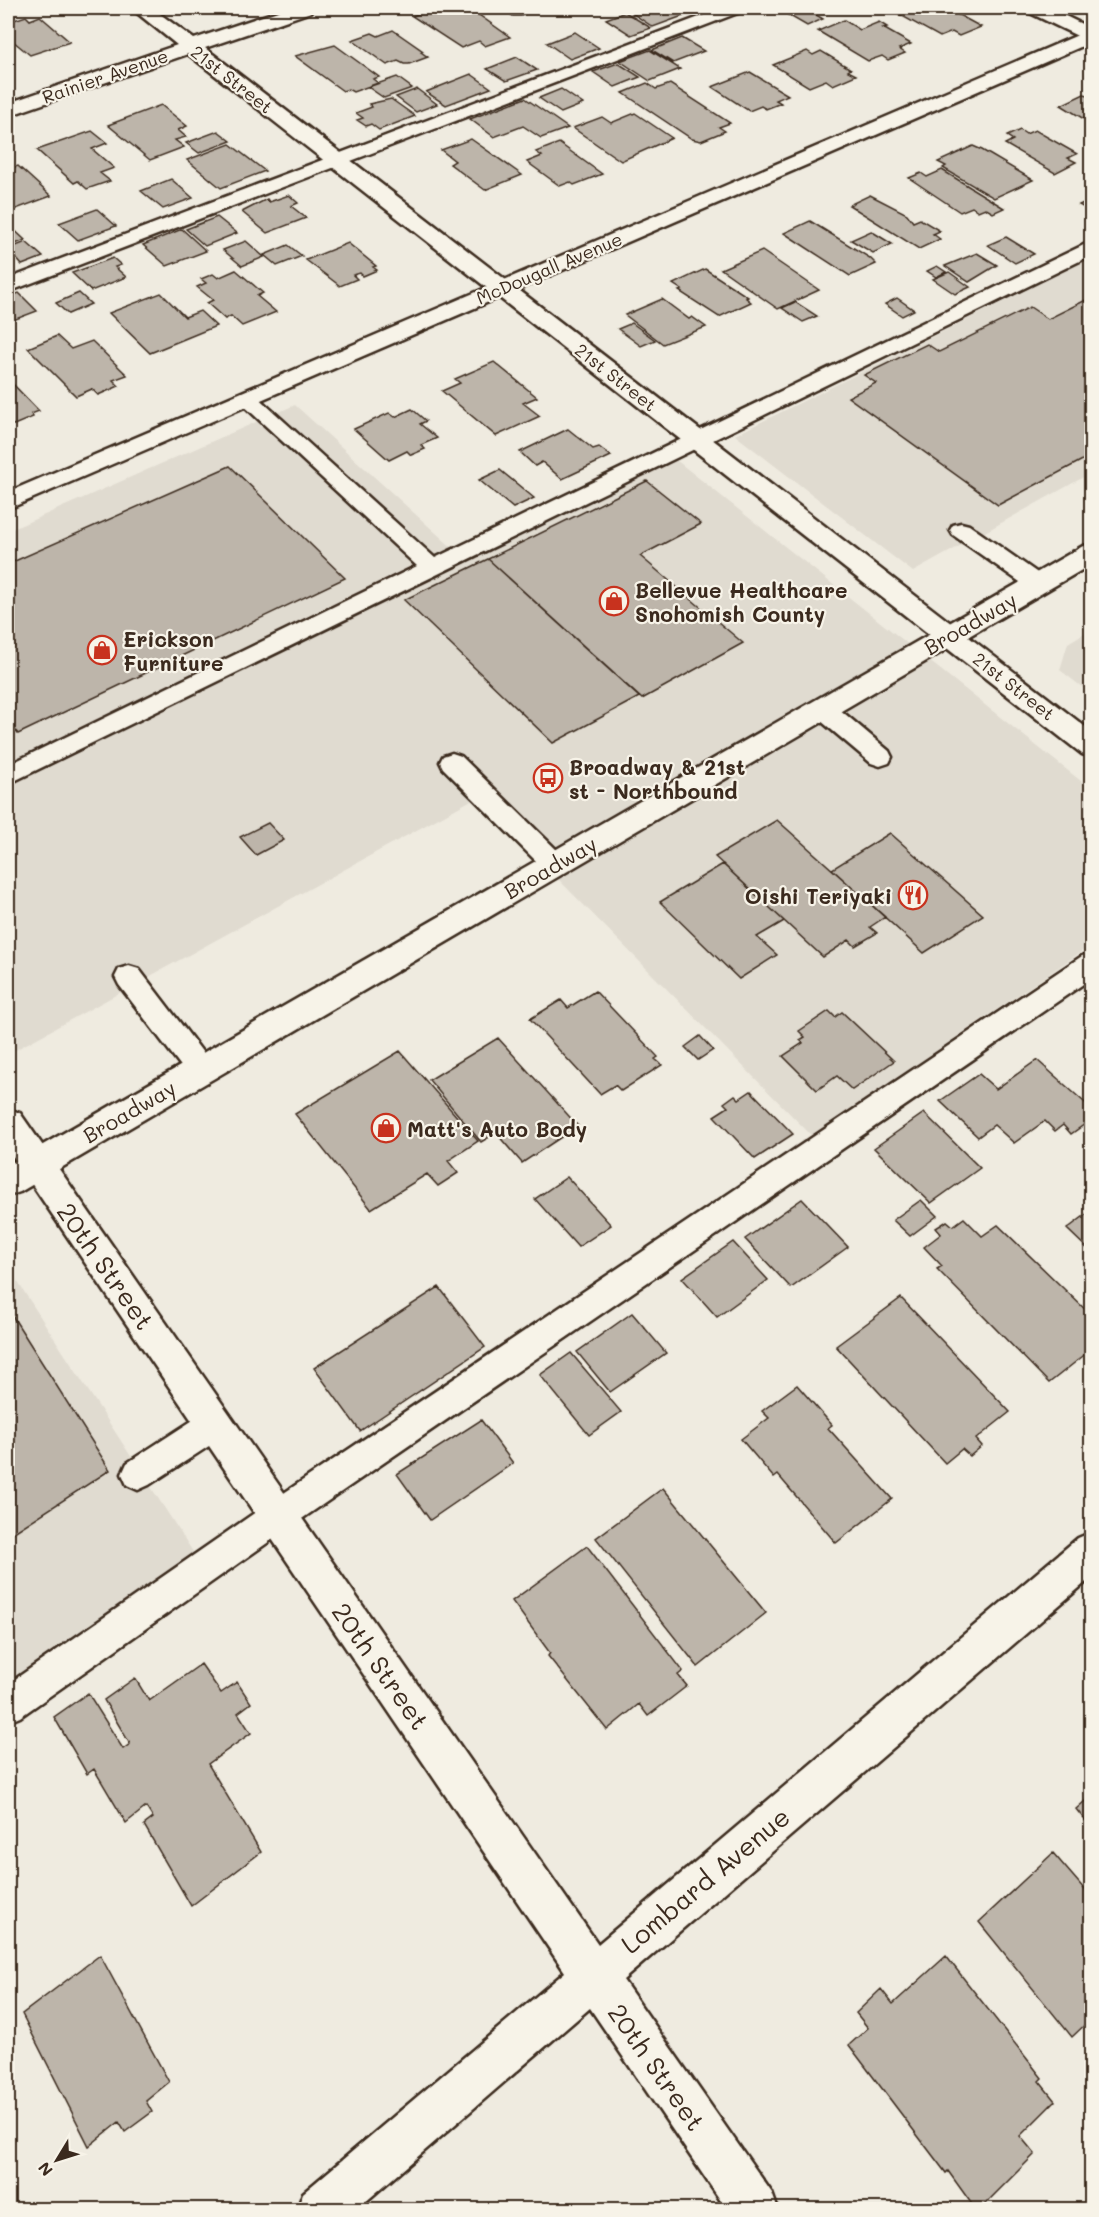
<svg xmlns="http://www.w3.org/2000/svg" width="1099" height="2217" font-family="Mali,sans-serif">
<rect width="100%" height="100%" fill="#efebe0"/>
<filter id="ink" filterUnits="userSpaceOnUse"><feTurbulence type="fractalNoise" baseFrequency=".0167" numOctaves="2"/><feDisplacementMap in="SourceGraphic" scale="12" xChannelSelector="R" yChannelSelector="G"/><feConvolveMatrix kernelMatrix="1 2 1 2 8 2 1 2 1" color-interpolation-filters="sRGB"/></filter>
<g filter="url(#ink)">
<!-- built -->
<path fill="#e0dbd0" d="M1091,258V473L913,572L735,435Z
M295,405L468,562L676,460L1091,789V945L812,1136L477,797L8,1054V531Z
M1091,629V694L1060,670L1068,643Z
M8,1267L197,1558L8,1687Z"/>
<!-- building -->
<path fill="#bdb5aa" stroke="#3b2a1e" stroke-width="1.5" d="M435,8L443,11L452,8H469L510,37L485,46L479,41L461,48L412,16Z
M500,8H536L521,16H513Z
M639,8H677L688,14L653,27L629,11Z
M776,8H827L813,13L823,19L807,26Z
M901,8H946L981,27L959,36L952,32L940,37L893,11Z
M625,12L651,28L631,35L606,19Z
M26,16L30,20L40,16L70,42L30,55L8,37V22Z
M844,20L860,30L879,22L887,27L883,28L911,44L899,49L905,53L888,60L882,56L868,61L818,31Z
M393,30L423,51L421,52L428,57L409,64H404L398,61L387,65L352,40L372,33L378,36Z
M575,32L599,48L570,59L547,43Z
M682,38L704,51L673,63L652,50Z
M335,45L379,77L373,79L378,83L353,92L348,89L343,91L295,56Z
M650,50L680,69L650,81L620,61Z
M807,51L813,55L821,51L851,69L848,71L856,75L833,85L826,80L809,87L773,65Z
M517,57L537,70L506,81L487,69Z
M618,63L640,77L615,87L593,72Z
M750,72L788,95L776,100L781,103L766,109L761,106L749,111L712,87Z
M471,74L491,88L446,105L426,92Z
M397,77L412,88L384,98L368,87Z
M647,83L656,89L670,84L730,123L719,127L725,131L701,141L692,139L623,93Z
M417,89L437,104L416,112L396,97Z
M561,89L583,104L561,113L539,98Z
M1084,94L1092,96V124L1061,105Z
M525,98L568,128L541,138L523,126L494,137L470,119Z
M391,99L415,116L379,130L371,124L366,126L357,120L363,118L356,113L372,107L369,104Z
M161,105L187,126L178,130L186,137L175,140L184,147L150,160L108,125Z
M635,113L672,138L621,161L573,128L602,117L611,123Z
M1020,130L1026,134L1035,130L1077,154L1068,158L1076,162L1055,173L1005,144L1013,140L1007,136Z
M92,131L107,143L92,149L114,168L100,173L110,181L87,189L78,181L74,183L37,150Z
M218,131L231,141L199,153L186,143Z
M471,139L522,175L485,190L450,164L455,161L441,150Z
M559,143L602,174L574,185L570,182L560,186L527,162L542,156L536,152Z
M230,144L265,171L221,188L187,160Z
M973,146L982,150L1033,180L994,198L943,168L946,166L938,162Z
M18,166L51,196L8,212V169Z
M942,170L1004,208L993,213L985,208L978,211L972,207L960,212L909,178L921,173L927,177Z
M171,179L193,198L163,209L141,191Z
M289,195L298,203L291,206L306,218L267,233L242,212L267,199L269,202Z
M870,195L907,214L913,222L920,219L940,231L933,234L940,239L919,249L849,205Z
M1092,199V212L1079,205Z
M97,209L116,226L78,240L59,223Z
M217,217L237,233L205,246L186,229Z
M810,221L870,258L876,264L850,276L784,233Z
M8,224L25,240L8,247Z
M182,229L206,251L167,266L143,245Z
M871,231L892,244L873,253L851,240Z
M1006,237L1034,254L1015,263L988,245Z
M246,241L264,257L242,266L223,250Z
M26,242L43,257L22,265L8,249Z
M348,243L376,266L373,267L377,270L363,276L360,273L353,275L357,279L340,286L306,260Z
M288,245L302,256L277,266L264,255Z
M762,251L819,290L778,309L721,269Z
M977,253L997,265L969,282L945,266Z
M113,258L121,265L115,267L126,277L91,291L72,273Z
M937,266L946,272L936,277L927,271Z
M705,269L748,297L746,298L751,302L719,317L679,291L682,290L673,284Z
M236,270L263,293L257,296L276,312L242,326L231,316L225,319L207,303L213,300L197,287L206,283L201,279L213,274L218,278Z
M949,272L970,287L955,294L933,279Z
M19,293L37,311L8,322V297Z
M79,293L91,304L68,314L56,303Z
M161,293L185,317L200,311L216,326L150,353L109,313Z
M1092,297V455L998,505L848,397L876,383L864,375L927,344L939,352L1030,307L1048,319Z
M897,298L914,310L902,316L885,304Z
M662,299L689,319L692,317L706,327L663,344L625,315Z
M795,302L817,316L803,322L782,308Z
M632,323L655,340L641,346L618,329Z
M57,336L71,349L92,341L127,375L113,380L119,386L98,395L92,389L76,396L28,348Z
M494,362L537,397L523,403L540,416L496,436L442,391L460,383L455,379Z
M8,379L39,411L31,414L33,417L14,425L8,424Z
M412,409L426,421L420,424L437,438L421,445L425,449L411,455L407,451L389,460L354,429L389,413L395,417Z
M568,429L593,449L599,447L611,456L562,479L542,462L535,466L520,452Z
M230,466L345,578L18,734L8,721V564Z
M500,470L534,498L513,508L479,480Z
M647,481L701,524L640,556L743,643L642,699L488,559Z
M488,559L639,697L553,743L404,600Z
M777,820L885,917L870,927L877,933L855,946L849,940L823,957L715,857Z
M268,823L284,840L256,855L240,837Z
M890,833L983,915L924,953L832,869Z
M723,864L784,921L757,937L777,955L739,979L660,902Z
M595,991L658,1057L655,1059L662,1065L621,1091L615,1085L600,1094L530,1019L561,1000L568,1008Z
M829,1011L835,1017L842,1012L894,1061L852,1090L837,1076L817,1090L783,1056L803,1043L800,1040L805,1037L799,1031Z
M700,1036L713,1050L698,1060L685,1047Z
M498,1038L578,1126L522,1163L496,1133L481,1142L429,1080Z
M400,1051L478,1141L448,1161L458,1173L438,1186L427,1174L371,1209L295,1114Z
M1037,1060L1092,1109V1119L1071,1134L1063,1125L1055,1131L1045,1121L1014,1143L994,1125L978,1137L940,1101L979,1074L996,1089Z
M751,1091L793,1134L755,1159L714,1116L728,1107L724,1103L735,1095L739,1099Z
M924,1113L980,1168L931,1203L874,1148Z
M567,1177L611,1225L578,1247L535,1199Z
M802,1199L848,1247L791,1288L745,1239Z
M921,1200L937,1216L910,1236L893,1220Z
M1092,1210V1253L1067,1229Z
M964,1218L982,1236L998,1225L1092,1316V1349L1049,1383L937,1269L942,1266L924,1247L941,1234L936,1228L947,1221L953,1226Z
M733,1242L768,1280L717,1317L682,1278Z
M439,1287L485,1347L360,1431L314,1368Z
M901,1298L1010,1412L976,1439L982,1446L970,1456L962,1449L945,1463L836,1346Z
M8,1309L110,1470L8,1536Z
M632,1313L666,1353L610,1392L577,1352Z
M571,1353L621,1412L589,1435L540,1375Z
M797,1385L832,1425L828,1428L892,1499L836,1543L778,1475L774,1478L741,1439L769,1418L762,1411Z
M481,1420L513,1463L430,1520L397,1474Z
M663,1488L766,1613L698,1667L596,1538Z
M587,1546L683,1671L678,1675L687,1686L648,1716L639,1704L607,1730L548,1656L550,1653L512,1601Z
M201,1664L221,1693L237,1682L251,1703L238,1713L251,1733L208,1764L261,1852L191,1906L144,1825L153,1818L146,1807L126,1823L94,1769L87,1774L54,1717L88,1693L123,1749L130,1744L104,1700L135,1678L149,1701Z
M1092,1795V1829L1076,1809Z
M1053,1853L1092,1898V2018L1072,2037L979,1922Z
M100,1955L169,2082L146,2101L152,2112L125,2132L119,2122L89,2146L22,2014Z
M946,1956L1042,2078L1039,2081L1055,2101L1020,2136L1035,2154L979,2210H976L948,2171L946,2173L849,2045L868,2028L856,2013L881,1989L893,2004Z"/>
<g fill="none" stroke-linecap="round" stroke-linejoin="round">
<!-- lane casing -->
<g stroke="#3b2a1e" stroke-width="5">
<path id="lane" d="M723,8H745L743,11L8,292V279Z
M1092,241V255L8,784V765L417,566L240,402L237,398L240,394H254L435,558Z
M961,523L969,525L1046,579L1049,584L1046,589L1038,592L1030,589L953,535L950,530L953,525Z
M823,700L832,703L889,751L892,757L889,763L880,766L871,763L814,715L811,709L814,703Z
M452,753L461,756L564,857L568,864L564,871L555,874L546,871L443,768L440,762L443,756Z
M1092,953V978L290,1527L20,1717L8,1722V1684L266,1505L1082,956Z
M129,966L139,969L210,1062L214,1070L210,1078L200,1082L190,1078L119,985L115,977L119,969Z
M215,1409L226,1413L231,1424L226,1435L149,1485L138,1490L127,1485L122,1474L127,1463L204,1413Z"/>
</g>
<!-- street casing -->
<g stroke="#3b2a1e" stroke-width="5">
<path id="street" d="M131,8H152L194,39L287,8H313L311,12L205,48L1092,732V757L1082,754L188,54L8,116V103L177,45Z
M1026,8H1049L1092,29V43L1028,12Z
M8,1109L20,1113L598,1944L1078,1538L1092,1532V1577L623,1980L772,2193L778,2210H727L590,2008L356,2210H297L303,2193L565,1972L8,1149Z"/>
</g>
<!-- secondary casing -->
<g stroke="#3b2a1e" stroke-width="5">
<path id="secondary" d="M1092,29V42L8,509V492Z"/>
</g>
<!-- primary casing -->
<g stroke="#3b2a1e" stroke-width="5">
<path id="primary" d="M1092,544V564L20,1192L8,1196V1165L1083,546Z"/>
</g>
<!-- lane -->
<use href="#lane" fill="#f7f3e8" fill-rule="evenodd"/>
<!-- street -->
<use href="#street" fill="#f7f3e8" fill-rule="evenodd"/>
<!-- secondary -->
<use href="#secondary" fill="#f7f3e8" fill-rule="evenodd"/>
<!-- primary -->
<use href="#primary" fill="#f7f3e8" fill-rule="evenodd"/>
</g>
</g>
<!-- icons -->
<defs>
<g id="shop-ring" transform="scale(1.5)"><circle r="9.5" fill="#f7f3e8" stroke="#c8321e" stroke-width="1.5"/><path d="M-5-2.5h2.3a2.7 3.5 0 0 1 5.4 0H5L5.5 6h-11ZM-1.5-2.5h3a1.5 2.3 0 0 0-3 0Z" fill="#c8321e"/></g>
<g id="bus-ring" transform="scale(1.5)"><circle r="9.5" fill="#f7f3e8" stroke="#c8321e" stroke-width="1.5"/><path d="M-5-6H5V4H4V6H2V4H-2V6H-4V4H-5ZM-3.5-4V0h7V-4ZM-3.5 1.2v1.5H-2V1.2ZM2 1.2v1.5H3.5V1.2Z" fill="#c8321e"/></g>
<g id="restaurant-ring" transform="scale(1.5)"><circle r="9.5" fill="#f7f3e8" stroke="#c8321e" stroke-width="1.5"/><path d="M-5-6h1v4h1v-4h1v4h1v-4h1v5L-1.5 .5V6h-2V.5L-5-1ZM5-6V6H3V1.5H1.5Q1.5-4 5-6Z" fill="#c8321e"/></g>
</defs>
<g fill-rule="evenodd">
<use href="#shop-ring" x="614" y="601"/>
<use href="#shop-ring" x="102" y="650"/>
<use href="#bus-ring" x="548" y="778"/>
<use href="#restaurant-ring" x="913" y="895"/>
<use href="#shop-ring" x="386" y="1128"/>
</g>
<g text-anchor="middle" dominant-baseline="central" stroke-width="4.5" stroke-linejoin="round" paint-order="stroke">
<!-- far-street labels -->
<g font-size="18" fill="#3b2a1e" stroke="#f7f3e8">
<text transform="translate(105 76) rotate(-19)">Rainier Avenue</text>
<text transform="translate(232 79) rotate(38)">21st Street</text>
<text transform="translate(549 268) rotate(-23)">McDougall Avenue</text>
<text transform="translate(616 377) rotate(38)">21st Street</text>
<text transform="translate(1014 686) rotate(38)">21st Street</text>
</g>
<!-- poi labels -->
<g font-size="21" font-weight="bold" fill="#3b2a1e" stroke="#f7f3e8" text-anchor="start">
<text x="635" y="589">Bellevue Healthcare<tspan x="635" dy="24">Snohomish County</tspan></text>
<text x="123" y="638">Erickson<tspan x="123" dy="24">Furniture</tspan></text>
<text x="569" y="766">Broadway &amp; 21st<tspan x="569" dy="24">st - Northbound</tspan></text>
<text x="892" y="895" text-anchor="end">Oishi Teriyaki</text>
<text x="407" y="1128">Matt's Auto Body</text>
</g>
<!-- street labels -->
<g font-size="21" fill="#3b2a1e" stroke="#f7f3e8">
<text transform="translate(970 623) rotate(-30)">Broadway</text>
<text transform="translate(550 867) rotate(-30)">Broadway</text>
<text transform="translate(129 1111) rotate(-30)">Broadway</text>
</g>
<!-- near-street labels -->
<g font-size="26" fill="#3b2a1e" stroke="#f7f3e8">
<text transform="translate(106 1266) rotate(55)">20th Street</text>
<text transform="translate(381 1666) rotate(55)">20th Street</text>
<text transform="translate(705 1880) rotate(-40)">Lombard Avenue</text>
<text transform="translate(657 2067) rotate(55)">20th Street</text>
</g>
</g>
<!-- margin -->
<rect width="1099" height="2217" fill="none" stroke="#f7f3e8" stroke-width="30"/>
<rect x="15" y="15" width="1069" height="2187" fill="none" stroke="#3b2a1e" stroke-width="2" filter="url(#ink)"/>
<!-- north arrow -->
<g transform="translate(57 2160) rotate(232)" stroke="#f7f3e8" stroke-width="4.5" paint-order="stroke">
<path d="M0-4.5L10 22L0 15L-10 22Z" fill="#3b2a1e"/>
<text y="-9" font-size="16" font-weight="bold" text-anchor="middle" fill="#3b2a1e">N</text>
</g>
</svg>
